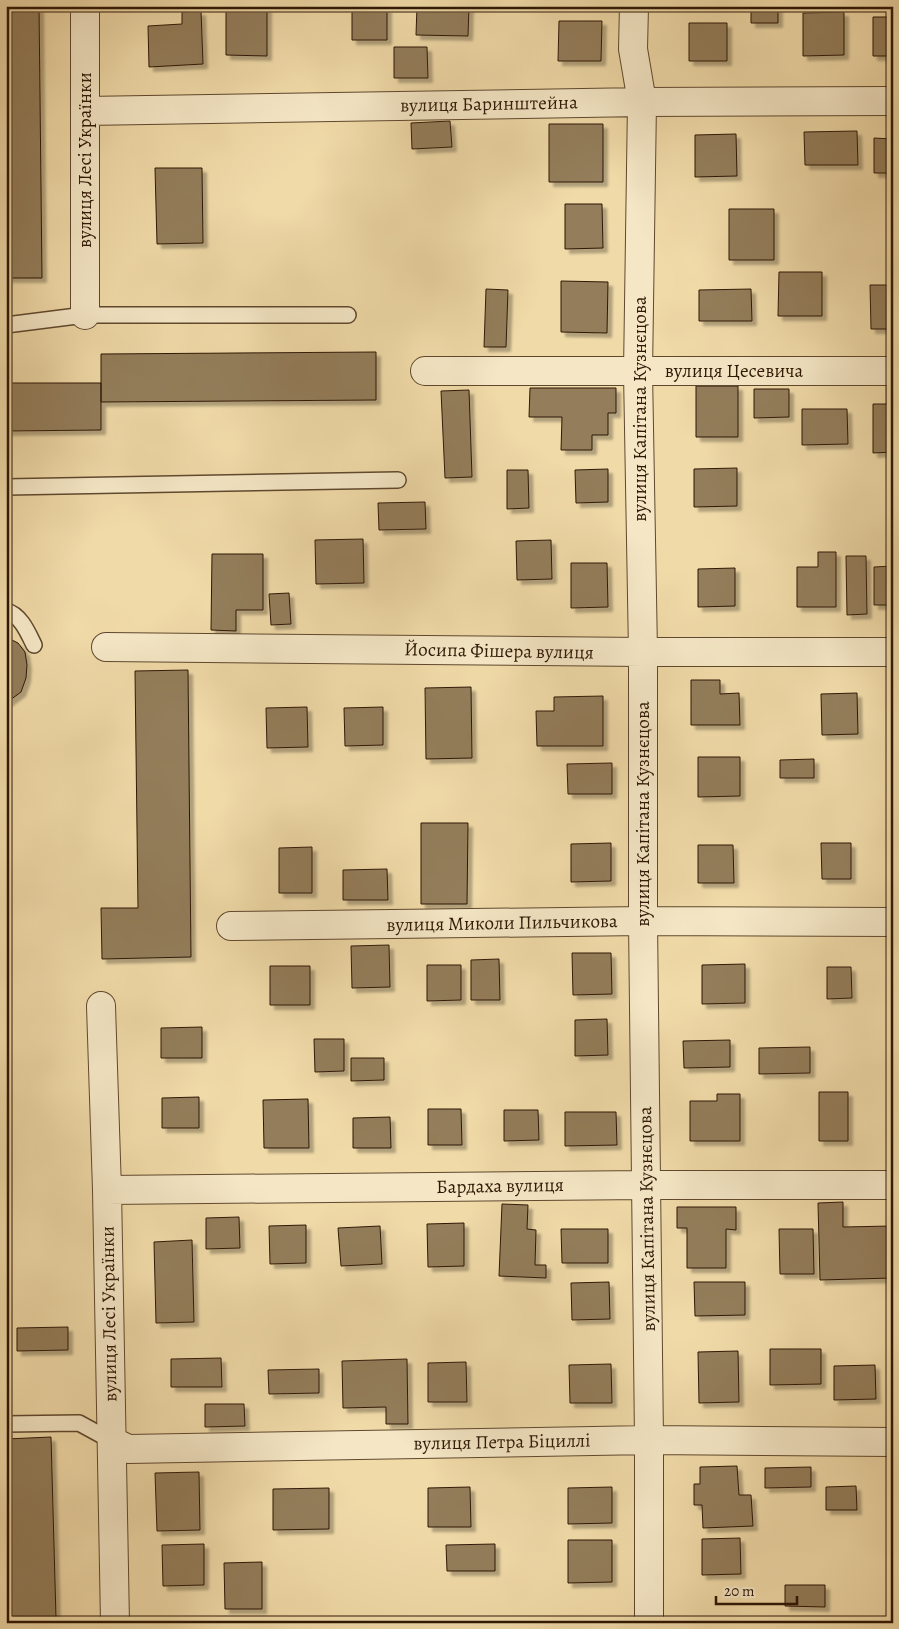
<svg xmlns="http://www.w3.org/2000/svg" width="899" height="1629" font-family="Alegreya,serif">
<defs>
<filter id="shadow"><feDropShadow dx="4.5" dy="4.5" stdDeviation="1" flood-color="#0004"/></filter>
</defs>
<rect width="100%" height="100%" fill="#f0daa8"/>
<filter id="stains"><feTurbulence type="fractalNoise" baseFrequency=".004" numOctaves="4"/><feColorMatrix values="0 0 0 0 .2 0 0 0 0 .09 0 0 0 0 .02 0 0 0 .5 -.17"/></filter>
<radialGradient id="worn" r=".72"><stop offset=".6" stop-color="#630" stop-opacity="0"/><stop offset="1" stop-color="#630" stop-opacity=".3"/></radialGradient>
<!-- building -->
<path fill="#937d5a" stroke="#2f1806" filter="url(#shadow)" d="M6,6H39L42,278H6Z
M226,6H267V56L226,55Z
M352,6H387V40H352Z
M417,6H469L468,36L416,35Z
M751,6H778V23H751Z
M201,11L203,64L149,67L148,26L182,24V12Z
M844,12V55L803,56V13Z
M873,17H893V56H873Z
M559,21H602L601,61H558Z
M689,23H727V61H689Z
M394,47H427L428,78H394Z
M450,121L452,147L412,149L411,123Z
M549,124H603V182H549Z
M857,131L858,165H805L804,132Z
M736,134L737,176L695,177V135Z
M874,138L893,139V173H874Z
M155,168H202L203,243L157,244Z
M565,204H602L603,248L565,249Z
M729,209H774V260H729Z
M779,272H822V316H778Z
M561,281L608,282L607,333L561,332Z
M870,285H893V329H871Z
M486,289L508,290L506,347H484Z
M751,289L752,321H699V290Z
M376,352V400L101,402V354Z
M6,383H101V430L6,431Z
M696,386H738V437H696Z
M887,386H893V452L873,453V404H887Z
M530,388H616V413H608V435H592V450H561L562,417H529Z
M754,389H789V417L754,418Z
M469,390L472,477L445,478L441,391Z
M802,409H847L848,444L802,445Z
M737,468V506L694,507V469Z
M608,469V502L576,503L575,470Z
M507,470H528L529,508L507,509Z
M425,502L426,529L379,530L378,503Z
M363,539L364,583L316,584L315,540Z
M551,540L552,579L517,580L516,541Z
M818,552H836V607H797V567H818Z
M212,554H263V610H236V631L211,630Z
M846,556H866L867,614L847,615Z
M571,563H607L608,607L571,608Z
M893,566V605H874V567Z
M735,568V606L698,607V569Z
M289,593L291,624L271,625L269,594Z
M6,637L18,643L25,652L27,665L26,678L21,692L6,703Z
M188,670L191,957L102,959L101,908H138L135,671Z
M691,680H720V694L739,693L740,725H691Z
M471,687L472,758L426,759L425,688Z
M857,693L858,734L822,735L821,694Z
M603,696V746H537L536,711H554V697Z
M307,707L308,747L267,748L266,708Z
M383,707V745L345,746L344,708Z
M698,757H740V796L698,797Z
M814,759V778H780V760Z
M612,763V794H568L567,764Z
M421,823H468L467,904H421Z
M611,843V881L571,882V844Z
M821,843H851V879H822Z
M698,845H733L734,883H698Z
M312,847V893H279V848Z
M387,869L388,900H343V870Z
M389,945L390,987L352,988L351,946Z
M572,953H611L612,994L573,995Z
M499,959L500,1000H471V960Z
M745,964V1003L702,1004V965Z
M427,965H461V1000L427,1001Z
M270,966H310V1005H270Z
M827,967H851L852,998L827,999Z
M607,1019L608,1055L575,1056V1020Z
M202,1027V1058H161V1028Z
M314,1039H344V1071L315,1072Z
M730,1040V1067L684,1068L683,1041Z
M810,1047V1073L759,1074V1048Z
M351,1058H384V1080L351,1081Z
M819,1092H848V1141H819Z
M717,1094H740V1141H690V1101H717Z
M199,1097V1128H162V1098Z
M308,1099L309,1148H264L263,1100Z
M428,1109H461L462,1145H428Z
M504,1110H538L539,1140L504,1141Z
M565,1112H616L617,1145L565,1146Z
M390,1117L391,1148H353V1118Z
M843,1202V1227L891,1226L892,1278L820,1280L818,1203Z
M502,1204L528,1205L527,1229L536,1230L535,1265H546V1278L499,1276Z
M677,1207H736V1230L726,1229V1268H687V1228H677Z
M239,1217L240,1248L206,1249V1218Z
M464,1223V1266L428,1267L427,1224Z
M306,1225V1263L270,1264L269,1226Z
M380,1226L382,1264L341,1266L338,1228Z
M561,1229H608V1263H562Z
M779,1229H813L814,1274H780Z
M192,1240L194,1322L156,1323L154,1242Z
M609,1282L610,1319L572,1320L571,1283Z
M694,1282H745V1315L695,1316Z
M68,1327V1350L17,1351V1328Z
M770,1349H821V1384L770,1385Z
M738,1351L739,1402L699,1403L698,1352Z
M221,1358L222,1387H171V1359Z
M407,1359L408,1424H386V1407L343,1408L342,1361Z
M466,1362L467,1402H428V1363Z
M611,1364L612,1403H570L569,1365Z
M875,1365L876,1399L834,1400V1366Z
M319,1369V1393L269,1394L268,1370Z
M205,1404H244L245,1426L205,1427Z
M51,1437L56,1618L6,1619V1439Z
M737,1466L739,1495H751L753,1526L703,1528L702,1505H694V1484H700V1467Z
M811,1467V1487L765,1488V1468Z
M199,1472L200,1530L157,1531L155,1473Z
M856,1486L857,1510H826V1487Z
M470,1487L471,1527H428V1488Z
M612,1487V1523L568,1524V1488Z
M329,1488V1529L273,1530V1489Z
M740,1538L741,1574L702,1575V1539Z
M568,1540H612V1582L568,1583Z
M204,1544V1585L163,1586L162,1545Z
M495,1544V1571H447L446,1545Z
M262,1562V1609H225L224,1563Z
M785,1585H825V1607L785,1606Z
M199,1622V1623H147Z"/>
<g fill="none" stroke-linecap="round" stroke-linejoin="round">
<!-- lane casing -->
<g stroke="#5f482e" stroke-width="18">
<path id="lane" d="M6,325L85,315H348
M6,487L398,480
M6,611C21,615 28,633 34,645
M6,1424L79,1423L112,1441"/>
</g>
<!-- street casing -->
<g stroke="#5f482e" stroke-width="30">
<path id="street" d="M85,6V315
M634,6L633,49L642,102L638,372L643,652V921L649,1440V1623
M85,111L642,102L893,101
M425,371H893
M106,647L643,652H893
M231,926L643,921L893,922
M101,1006L107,1190L115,1623
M107,1190L646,1185H893
M112,1441L128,1449L649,1440L893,1442"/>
</g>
<!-- lane -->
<use href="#lane" stroke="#f5e7c6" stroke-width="15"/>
<!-- street -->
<use href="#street" stroke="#f5e7c6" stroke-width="28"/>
</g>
<g text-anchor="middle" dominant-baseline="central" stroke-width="4" stroke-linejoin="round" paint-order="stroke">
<!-- street labels -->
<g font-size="19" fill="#2f1806" stroke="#f5e7c6">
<text transform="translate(489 104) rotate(-1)">вулиця Баринштейна</text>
<text transform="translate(85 160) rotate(-90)">вулиця Лесі Українки</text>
<text x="734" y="371">вулиця Цесевича</text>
<text transform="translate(640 409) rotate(-90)">вулиця Капітана Кузнєцова</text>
<text transform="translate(499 651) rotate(1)">Йосипа Фішера вулиця</text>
<text transform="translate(643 814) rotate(-90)">вулиця Капітана Кузнєцова</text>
<text transform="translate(502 923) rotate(-1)">вулиця Миколи Пильчикова</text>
<text transform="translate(500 1186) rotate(-1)">Бардаха вулиця</text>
<text transform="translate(647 1219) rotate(-91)">вулиця Капітана Кузнєцова</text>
<text transform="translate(109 1314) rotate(-91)">вулиця Лесі Українки</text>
<text transform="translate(502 1442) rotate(-1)">вулиця Петра Біциллі</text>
</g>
</g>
<!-- margin -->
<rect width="899" height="1629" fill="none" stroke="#f0daa8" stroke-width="25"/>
<rect x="8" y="8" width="884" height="1614" fill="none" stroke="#2f1806" stroke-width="2.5"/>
<rect x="12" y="12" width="874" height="1604" fill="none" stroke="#2f1806"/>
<!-- scale -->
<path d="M716 1596v8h81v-8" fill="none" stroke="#2f1806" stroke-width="2.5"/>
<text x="724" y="1596" font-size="15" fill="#2f1806" stroke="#f5e7c6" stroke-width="4" paint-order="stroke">20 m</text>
<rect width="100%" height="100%" filter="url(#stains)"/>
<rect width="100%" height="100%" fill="url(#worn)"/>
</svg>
